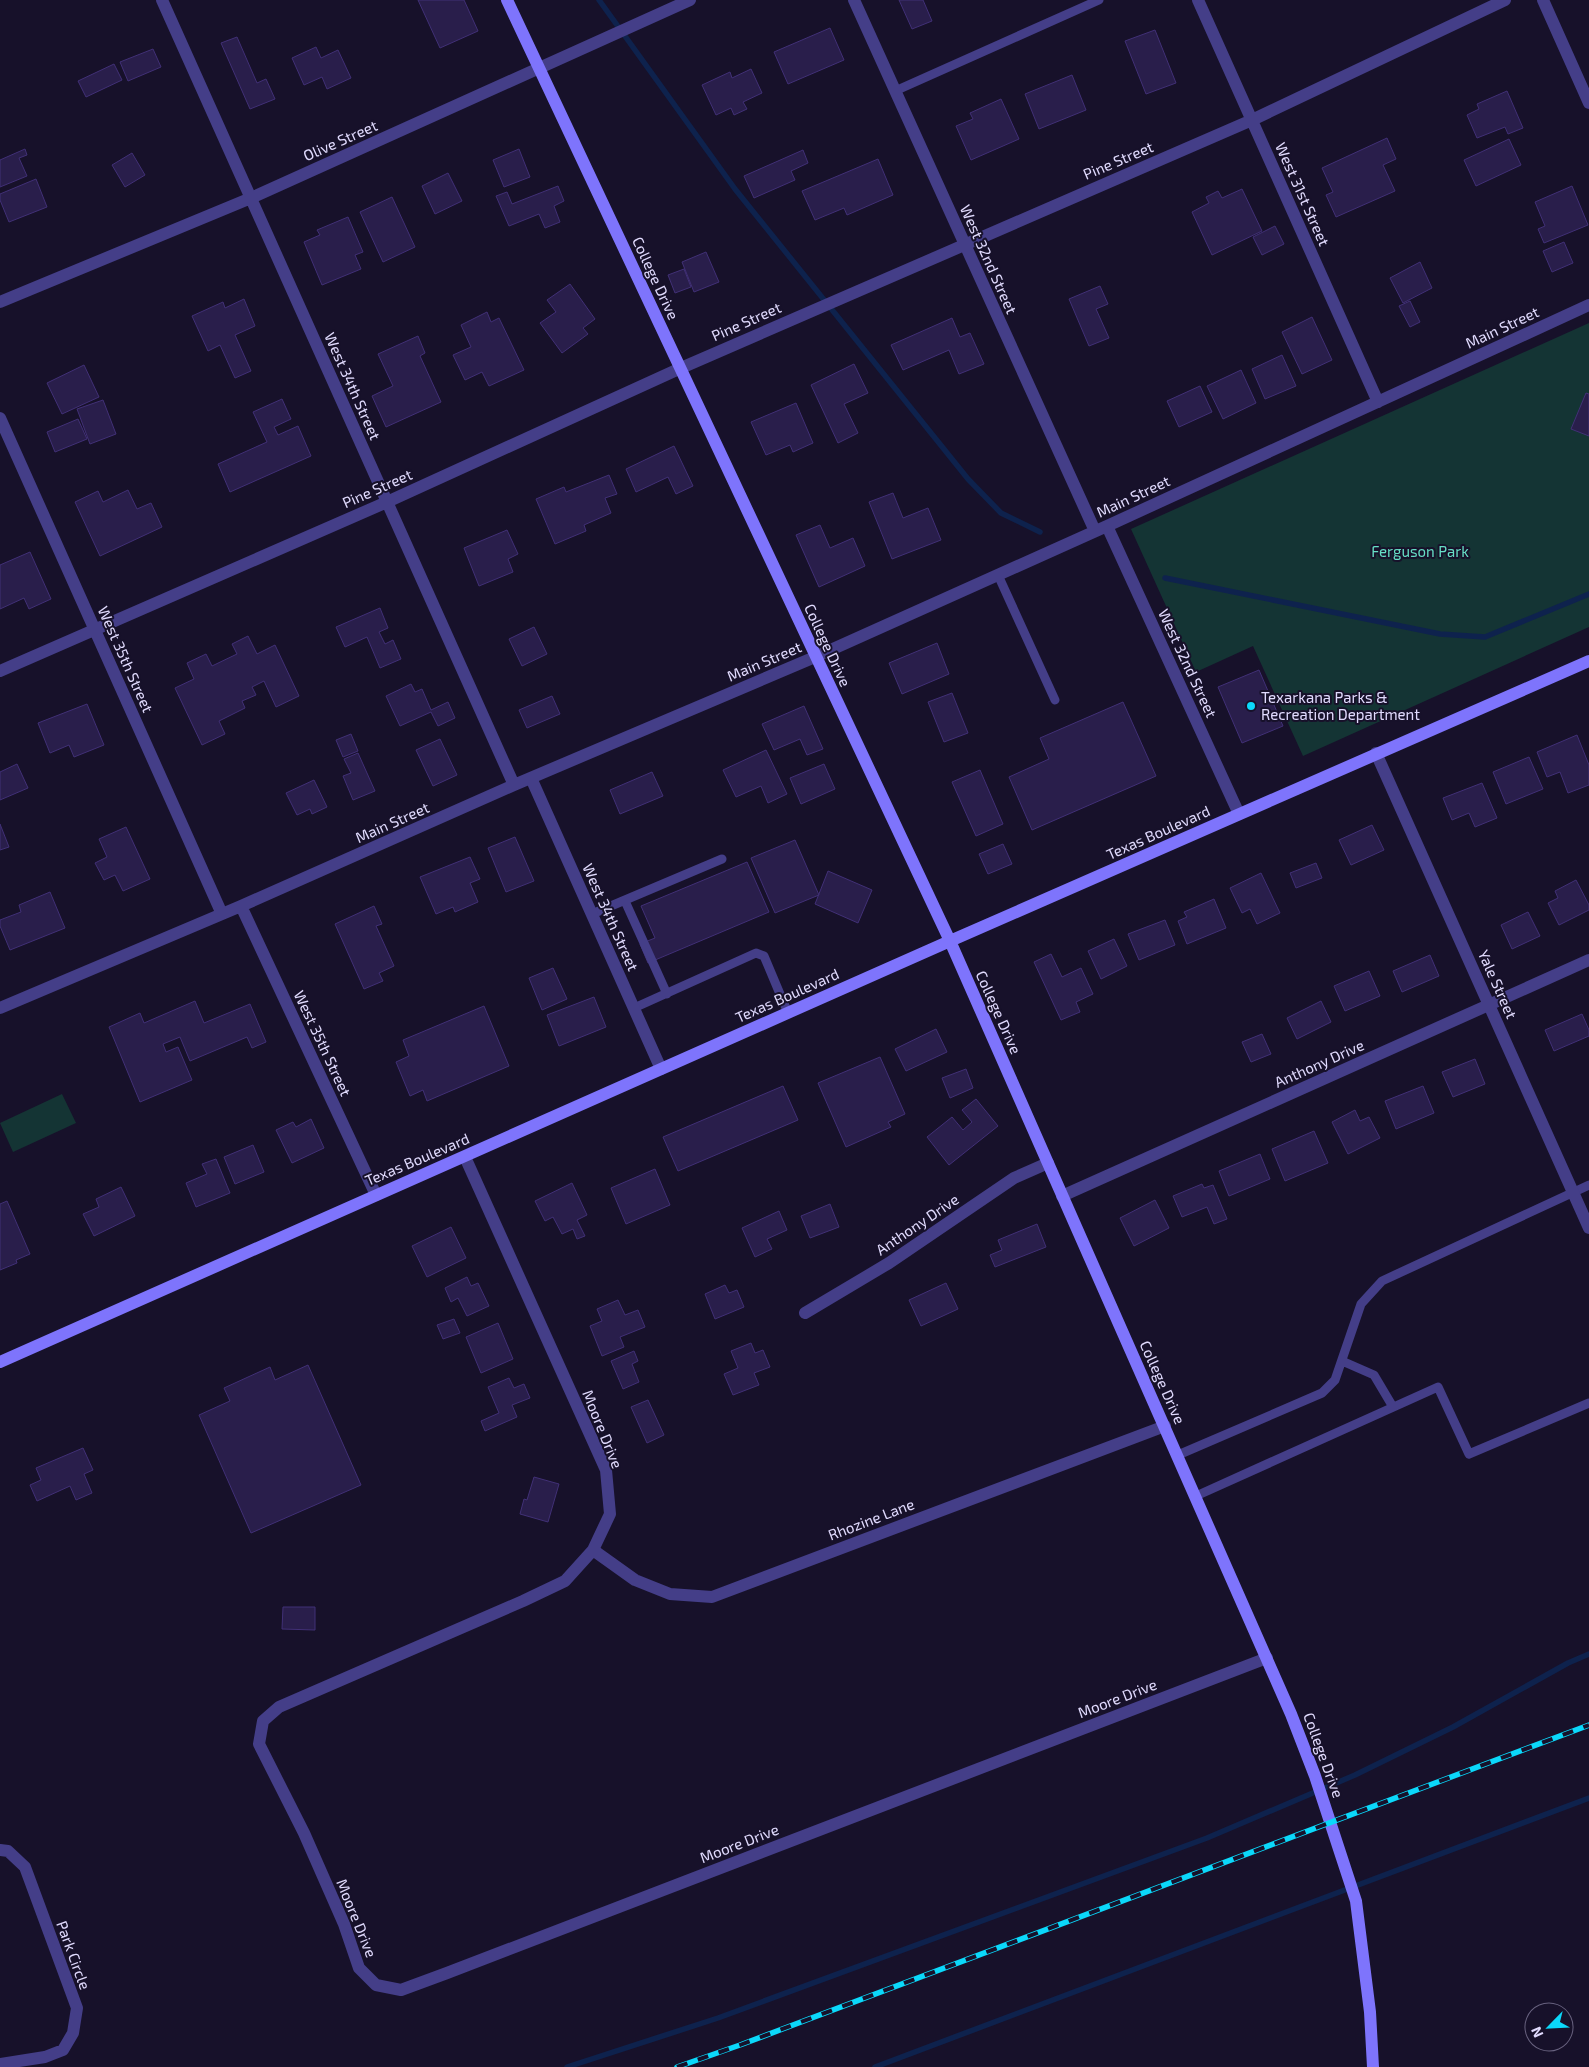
<svg xmlns="http://www.w3.org/2000/svg" width="1589" height="2067" font-family="'Exo 2',sans-serif">
<rect width="100%" height="100%" fill="#17112a"/>
<!-- green -->
<path fill="#143434" d="M1589,323V627L1303,756L1253,646L1196,672L1131,529Z
M62,1094L76,1123L13,1152L0,1123Z"/>
<g fill="none" stroke-linecap="round" stroke-linejoin="round">
<!-- stream -->
<path stroke="#0e224d" stroke-width="5.5" d="M599,0L735,189L968,479L1001,513L1040,532
M1165,578L1440,634L1485,637L1589,594
M567,2067L718,2018L1207,1838L1355,1775L1453,1727L1568,1663L1589,1654
M875,2067L1589,1798"/>
</g>
<!-- building -->
<path fill="#291e4b" stroke="#413076" d="M418,0H464L478,31L440,48Z
M899,0H923L932,21L912,29Z
M830,28L844,60L788,84L774,52Z
M1155,30L1176,83L1146,94L1125,41Z
M237,37L257,83L266,79L275,99L250,109L221,43Z
M316,47L321,58L338,50L351,78L327,89L322,77L304,85L292,58Z
M153,49L161,67L128,81L120,62Z
M114,64L122,80L86,97L78,81Z
M751,69L762,93L743,102L747,109L734,115L731,108L716,115L702,85L730,72L732,78Z
M1072,75L1086,110L1039,129L1025,94Z
M1507,91L1523,128L1508,134L1505,127L1477,138L1467,115L1479,109L1477,104Z
M1001,99L1019,139L971,160L956,126L973,119L970,113Z
M1387,138L1396,159L1383,165L1395,191L1336,217L1326,195L1333,192L1322,168Z
M1509,139L1521,165L1476,186L1464,160Z
M25,149L27,155L19,158L27,176L0,187V160Z
M519,149L530,177L504,187L493,160Z
M803,150L808,163L791,171L795,180L754,198L744,176Z
M132,153L145,175L125,187L112,165Z
M878,159L893,195L847,215L844,208L815,220L802,191Z
M448,173L462,201L435,214L422,186Z
M36,179L47,207L9,222L0,200V194Z
M558,186L564,201L554,206L560,222L545,228L539,214L509,226L496,196L507,192L512,204Z
M1572,186L1588,225L1544,243L1538,229L1545,226L1535,202Z
M1242,189L1262,231L1212,255L1192,212L1209,203L1206,197L1218,191L1222,198Z
M392,197L415,247L383,262L360,212Z
M348,217L363,252L355,255L361,269L322,285L304,242L320,235L317,230Z
M1275,226L1284,244L1262,255L1253,237Z
M1564,242L1573,263L1552,272L1543,251Z
M706,252L719,282L694,292L682,262Z
M1420,262L1432,288L1403,303L1390,278Z
M684,269L691,287L675,293L668,275Z
M570,284L595,319L583,328L588,334L562,353L540,323L556,312L547,300Z
M1100,286L1108,304L1096,309L1109,338L1089,346L1069,299Z
M244,299L255,326L235,335L251,371L235,378L220,345L208,351L192,316L223,302L225,308Z
M1410,301L1420,322L1410,327L1399,306Z
M487,312L491,322L499,318L524,370L489,386L482,372L465,380L453,355L471,347L461,325Z
M1312,317L1332,360L1302,374L1282,332Z
M952,318L960,337L970,333L984,364L959,374L949,350L903,370L891,345Z
M418,336L425,353L420,356L441,402L386,427L372,396L393,386L378,354Z
M1282,355L1296,386L1265,399L1252,369Z
M854,364L868,393L844,404L858,433L838,443L811,385Z
M84,365L99,397L62,414L47,383Z
M1241,370L1256,403L1223,419L1207,386Z
M1200,386L1212,412L1179,427L1167,401Z
M1586,393L1589,394V436L1571,429Z
M282,399L291,419L274,427L278,435L298,426L311,456L230,492L218,464L267,442L253,412Z
M103,400L116,434L90,444L77,409Z
M796,403L813,443L793,452L790,445L766,455L751,422Z
M78,419L87,439L55,452L47,432Z
M674,446L693,486L676,494L668,477L636,492L626,469Z
M609,475L617,494L605,498L611,513L584,525L586,531L555,544L536,499L564,487L566,492Z
M128,490L137,509L151,503L162,527L100,556L75,502L98,491L103,502Z
M893,493L903,518L928,508L941,540L892,559L869,502Z
M820,525L830,548L853,538L865,566L819,587L796,535Z
M507,530L518,554L508,559L513,572L479,586L464,548Z
M30,552L51,599L29,609L24,598L0,609V565Z
M380,608L388,628L379,632L385,644L393,640L401,659L380,668L367,637L345,647L336,627Z
M534,627L547,654L522,666L509,639Z
M248,636L257,654L275,645L299,696L276,707L264,681L252,687L256,695L242,701L245,708L219,721L225,734L202,745L175,688L194,679L187,663L206,654L212,666L237,654L232,644Z
M937,643L949,674L902,694L889,663Z
M1259,670L1283,726L1242,743L1218,687Z
M411,684L415,692L422,689L431,710L448,702L455,718L438,726L431,712L400,726L386,696Z
M952,693L968,733L944,742L928,702Z
M552,696L560,714L527,728L519,710Z
M1123,702L1156,776L1032,830L1009,777L1049,759L1040,738Z
M87,704L104,745L74,757L69,745L50,753L38,723Z
M804,706L823,749L807,755L800,739L774,750L762,724Z
M351,734L358,751L343,757L336,740Z
M1577,735L1589,765V785L1568,793L1560,772L1547,777L1537,752Z
M440,739L457,775L433,786L416,750Z
M766,750L787,794L768,803L761,786L736,797L723,770Z
M358,753L375,791L353,800L343,776L351,773L344,759Z
M1529,757L1543,789L1506,804L1493,772Z
M17,764L28,788L0,800V772Z
M824,764L835,789L801,804L790,778Z
M980,770L1003,824L976,836L952,782Z
M652,772L663,796L620,814L610,790Z
M314,780L327,807L312,814L310,809L297,815L286,793Z
M1482,783L1497,818L1475,827L1469,813L1452,820L1443,798Z
M0,824L9,847L0,850Z
M1372,825L1384,850L1351,865L1339,840Z
M126,827L150,879L123,891L115,875L104,880L95,863L107,857L99,839Z
M515,837L534,881L506,892L488,848Z
M795,840L819,895L775,913L751,858Z
M1003,844L1012,864L988,874L979,854Z
M470,857L480,879L470,883L478,902L455,912L453,907L436,914L420,877Z
M747,862L769,912L648,963L640,944L655,938L641,906Z
M1316,863L1322,878L1296,888L1290,873Z
M828,871L872,890L858,923L815,904Z
M1261,873L1280,913L1257,924L1250,909L1242,913L1230,888Z
M1576,880L1589,905V910L1559,925L1548,903L1558,898L1555,891Z
M50,892L65,928L10,950L0,926V920L21,912L19,905Z
M1214,899L1226,928L1187,944L1178,921L1187,917L1184,912Z
M374,906L382,924L376,926L394,966L379,973L383,981L364,989L335,924Z
M1528,912L1540,936L1512,949L1501,925Z
M1165,920L1175,945L1139,960L1128,934Z
M1114,939L1127,966L1101,979L1088,951Z
M1051,954L1062,977L1081,968L1093,994L1076,1002L1080,1012L1061,1020L1034,962Z
M1430,955L1439,976L1402,992L1393,971Z
M553,968L567,999L542,1010L529,978Z
M1369,971L1380,996L1345,1011L1334,986Z
M594,997L606,1027L559,1046L547,1015Z
M195,1001L204,1023L250,1004L266,1042L252,1048L247,1037L190,1061L180,1037L163,1044L166,1052L178,1047L192,1080L140,1102L109,1027L140,1013L144,1023Z
M1321,1001L1331,1022L1297,1039L1287,1018Z
M484,1006L509,1066L427,1101L423,1090L410,1096L396,1062L409,1056L403,1040Z
M1582,1014L1589,1030V1036L1554,1051L1545,1030Z
M936,1029L947,1052L906,1071L895,1049Z
M1262,1034L1271,1054L1251,1062L1242,1042Z
M880,1057L905,1114L888,1122L891,1127L846,1147L818,1083Z
M1475,1059L1485,1084L1453,1097L1442,1072Z
M966,1069L973,1088L950,1098L942,1078Z
M783,1086L798,1120L678,1171L663,1137Z
M1423,1086L1434,1113L1396,1129L1385,1101Z
M976,1099L998,1126L949,1165L927,1137L952,1117L963,1130L972,1122L962,1110Z
M1355,1110L1360,1121L1369,1117L1380,1138L1348,1154L1332,1122Z
M311,1119L324,1148L292,1163L276,1130L293,1122L296,1127Z
M1314,1131L1328,1163L1285,1181L1272,1149Z
M253,1145L264,1172L235,1184L224,1157Z
M1260,1154L1270,1179L1229,1196L1219,1171Z
M216,1159L230,1193L196,1207L186,1183L207,1174L202,1164Z
M655,1169L670,1205L626,1224L611,1188Z
M572,1183L587,1215L577,1220L585,1236L577,1239L573,1229L562,1234L553,1217L545,1221L535,1201Z
M1202,1184L1204,1188L1213,1185L1227,1219L1214,1224L1207,1207L1182,1217L1173,1196Z
M121,1187L135,1216L94,1236L83,1214L99,1207L96,1199Z
M1155,1200L1169,1228L1134,1246L1120,1218Z
M7,1201L30,1254L16,1260L17,1263L0,1270V1204Z
M830,1204L839,1227L810,1238L801,1216Z
M779,1211L787,1230L767,1239L772,1249L755,1257L742,1228Z
M1037,1224L1046,1247L995,1267L990,1255L1002,1250L998,1240Z
M451,1227L466,1258L427,1277L412,1246Z
M467,1277L471,1286L478,1283L489,1306L467,1316L458,1298L451,1302L445,1288Z
M946,1283L958,1309L921,1326L909,1300Z
M725,1285L729,1293L737,1290L744,1307L715,1319L705,1294Z
M618,1300L625,1315L638,1310L645,1327L620,1337L624,1347L602,1356L590,1326L602,1321L597,1309Z
M454,1319L460,1333L443,1339L437,1325Z
M498,1323L513,1359L481,1373L466,1337Z
M751,1343L755,1353L763,1350L770,1367L754,1373L759,1385L733,1395L724,1374L738,1368L731,1351Z
M634,1351L638,1361L632,1364L639,1382L623,1389L611,1361Z
M308,1365L361,1485L251,1533L199,1415L230,1401L224,1388L270,1367L275,1380Z
M509,1378L514,1388L524,1384L530,1398L512,1405L517,1417L485,1431L481,1421L499,1413L488,1387Z
M648,1400L664,1435L647,1443L631,1407Z
M83,1448L93,1470L84,1474L92,1493L76,1500L70,1486L37,1501L30,1485L41,1480L36,1468Z
M534,1477L559,1484L548,1522L520,1514L524,1499L527,1500Z
M283,1607H315V1630L282,1629Z"/>
<g fill="none" stroke-linecap="round" stroke-linejoin="round">
<!-- lane -->
<path stroke="#443e88" stroke-width="9" d="M895,91L1099,0
M998,575L1055,700
M625,901L667,994
M592,914L722,859
M634,1008L756,953L764,956L788,1013
M1342,1361L1374,1375L1393,1407
M1178,1455L1322,1393L1335,1380L1361,1304L1382,1281L1589,1185
M1196,1496L1438,1387L1469,1454L1589,1403"/>
<!-- street -->
<path stroke="#443e88" stroke-width="12" d="M162,0L514,785
M854,0L1095,531
M1198,0L1378,402
M1543,0L1589,103
M0,302L251,198L690,0
M0,418L222,914
M1107,526L1239,814
M0,671L387,502L681,368L1252,120L1505,0
M1376,753L1589,1228
M531,778L661,1069
M241,906L376,1195
M0,1008L241,906L514,785L815,657L1107,526L1589,305
M465,1157L606,1470L610,1514L593,1550L565,1581L523,1601L279,1707L263,1721L259,1744L304,1833L344,1924L359,1968L376,1985L401,1990L447,1973L1267,1658
M1062,1196L1589,960
M805,1313L889,1263L1014,1178L1048,1163
M593,1550L635,1580L670,1594L712,1597L1165,1426
M0,1850L8,1851L25,1867L77,2008L73,2033L63,2050L45,2057L0,2064"/>
<!-- secondary -->
<path stroke="#7e74fc" stroke-width="12" d="M507,0L950,941L1291,1714L1315,1776L1356,1901L1370,2012L1373,2067
M0,1362L950,941L1589,661"/>
<!-- rail casing -->
<g stroke="#0bd8fa" stroke-width="5.5">
<path id="rail" d="M677,2067L740,2045L1589,1725"/>
</g>
<!-- rail -->
<use href="#rail" stroke="#17112a" stroke-width="4" stroke-dasharray="11" stroke-linecap="butt"/>
</g>
<!-- markers -->
<circle fill="#0bd8fa" stroke="#17112a" stroke-width="2" cx="1251" cy="706" r="5"/>
<g text-anchor="middle" dominant-baseline="central" stroke-width="4" stroke-linejoin="round" paint-order="stroke">
<!-- street labels -->
<g font-size="15" fill="#e1dbfe" stroke="#17112a">
<text transform="translate(340 140) rotate(-24)">Olive Street</text>
<text transform="translate(1118 160) rotate(-23)">Pine Street</text>
<text transform="translate(1303 194) rotate(66)">West 31st Street</text>
<text transform="translate(989 259) rotate(66)">West 32nd Street</text>
<text transform="translate(656 278) rotate(65)">College Drive</text>
<text transform="translate(746 321) rotate(-24)">Pine Street</text>
<text transform="translate(1502 327) rotate(-25)">Main Street</text>
<text transform="translate(353 386) rotate(66)">West 34th Street</text>
<text transform="translate(377 488) rotate(-24)">Pine Street</text>
<text transform="translate(1133 496) rotate(-25)">Main Street</text>
<text transform="translate(828 645) rotate(65)">College Drive</text>
<text transform="translate(126 659) rotate(66)">West 35th Street</text>
<text transform="translate(764 661) rotate(-23)">Main Street</text>
<text transform="translate(1188 663) rotate(65)">West 32nd Street</text>
<text transform="translate(392 822) rotate(-24)">Main Street</text>
<text transform="translate(1158 832) rotate(-24)">Texas Boulevard</text>
<text transform="translate(611 917) rotate(66)">West 34th Street</text>
<text transform="translate(1498 984) rotate(66)">Yale Street</text>
<text transform="translate(787 995) rotate(-24)">Texas Boulevard</text>
<text transform="translate(999 1012) rotate(66)">College Drive</text>
<text transform="translate(323 1043) rotate(65)">West 35th Street</text>
<text transform="translate(1319 1063) rotate(-24)">Anthony Drive</text>
<text transform="translate(417 1159) rotate(-23)">Texas Boulevard</text>
<text transform="translate(917 1224) rotate(-34)">Anthony Drive</text>
<text transform="translate(1163 1382) rotate(66)">College Drive</text>
<text transform="translate(603 1429) rotate(68)">Moore Drive</text>
<text transform="translate(871 1519) rotate(-21)">Rhozine Lane</text>
<text transform="translate(1117 1698) rotate(-21)">Moore Drive</text>
<text transform="translate(1324 1755) rotate(70)">College Drive</text>
<text transform="translate(739 1843) rotate(-21)">Moore Drive</text>
<text transform="translate(357 1918) rotate(68)">Moore Drive</text>
<text transform="translate(74 1955) rotate(70)">Park Circle</text>
</g>
<!-- park labels -->
<g font-size="15" fill="#67dfc6" stroke="#17112a">
<text x="1420" y="551">Ferguson Park</text>
</g>
<!-- poi labels -->
<g font-size="15" fill="#e1dbfe" stroke="#17112a" text-anchor="start">
<text x="1261" y="697">Texarkana Parks &amp;<tspan x="1261" dy="17">Recreation Department</tspan></text>
</g>
</g>
<!-- north arrow -->
<g transform="translate(1549 2027) rotate(246)"><circle r="24" fill="#17112a" stroke="#68627f"/>
<path d="M0-4L9 19L0 12L-9 19Z" fill="#0bd8fa"/>
<text y="-8" font-size="14" font-weight="bold" text-anchor="middle" fill="#e1dbfe">N</text>
</g>
</svg>
